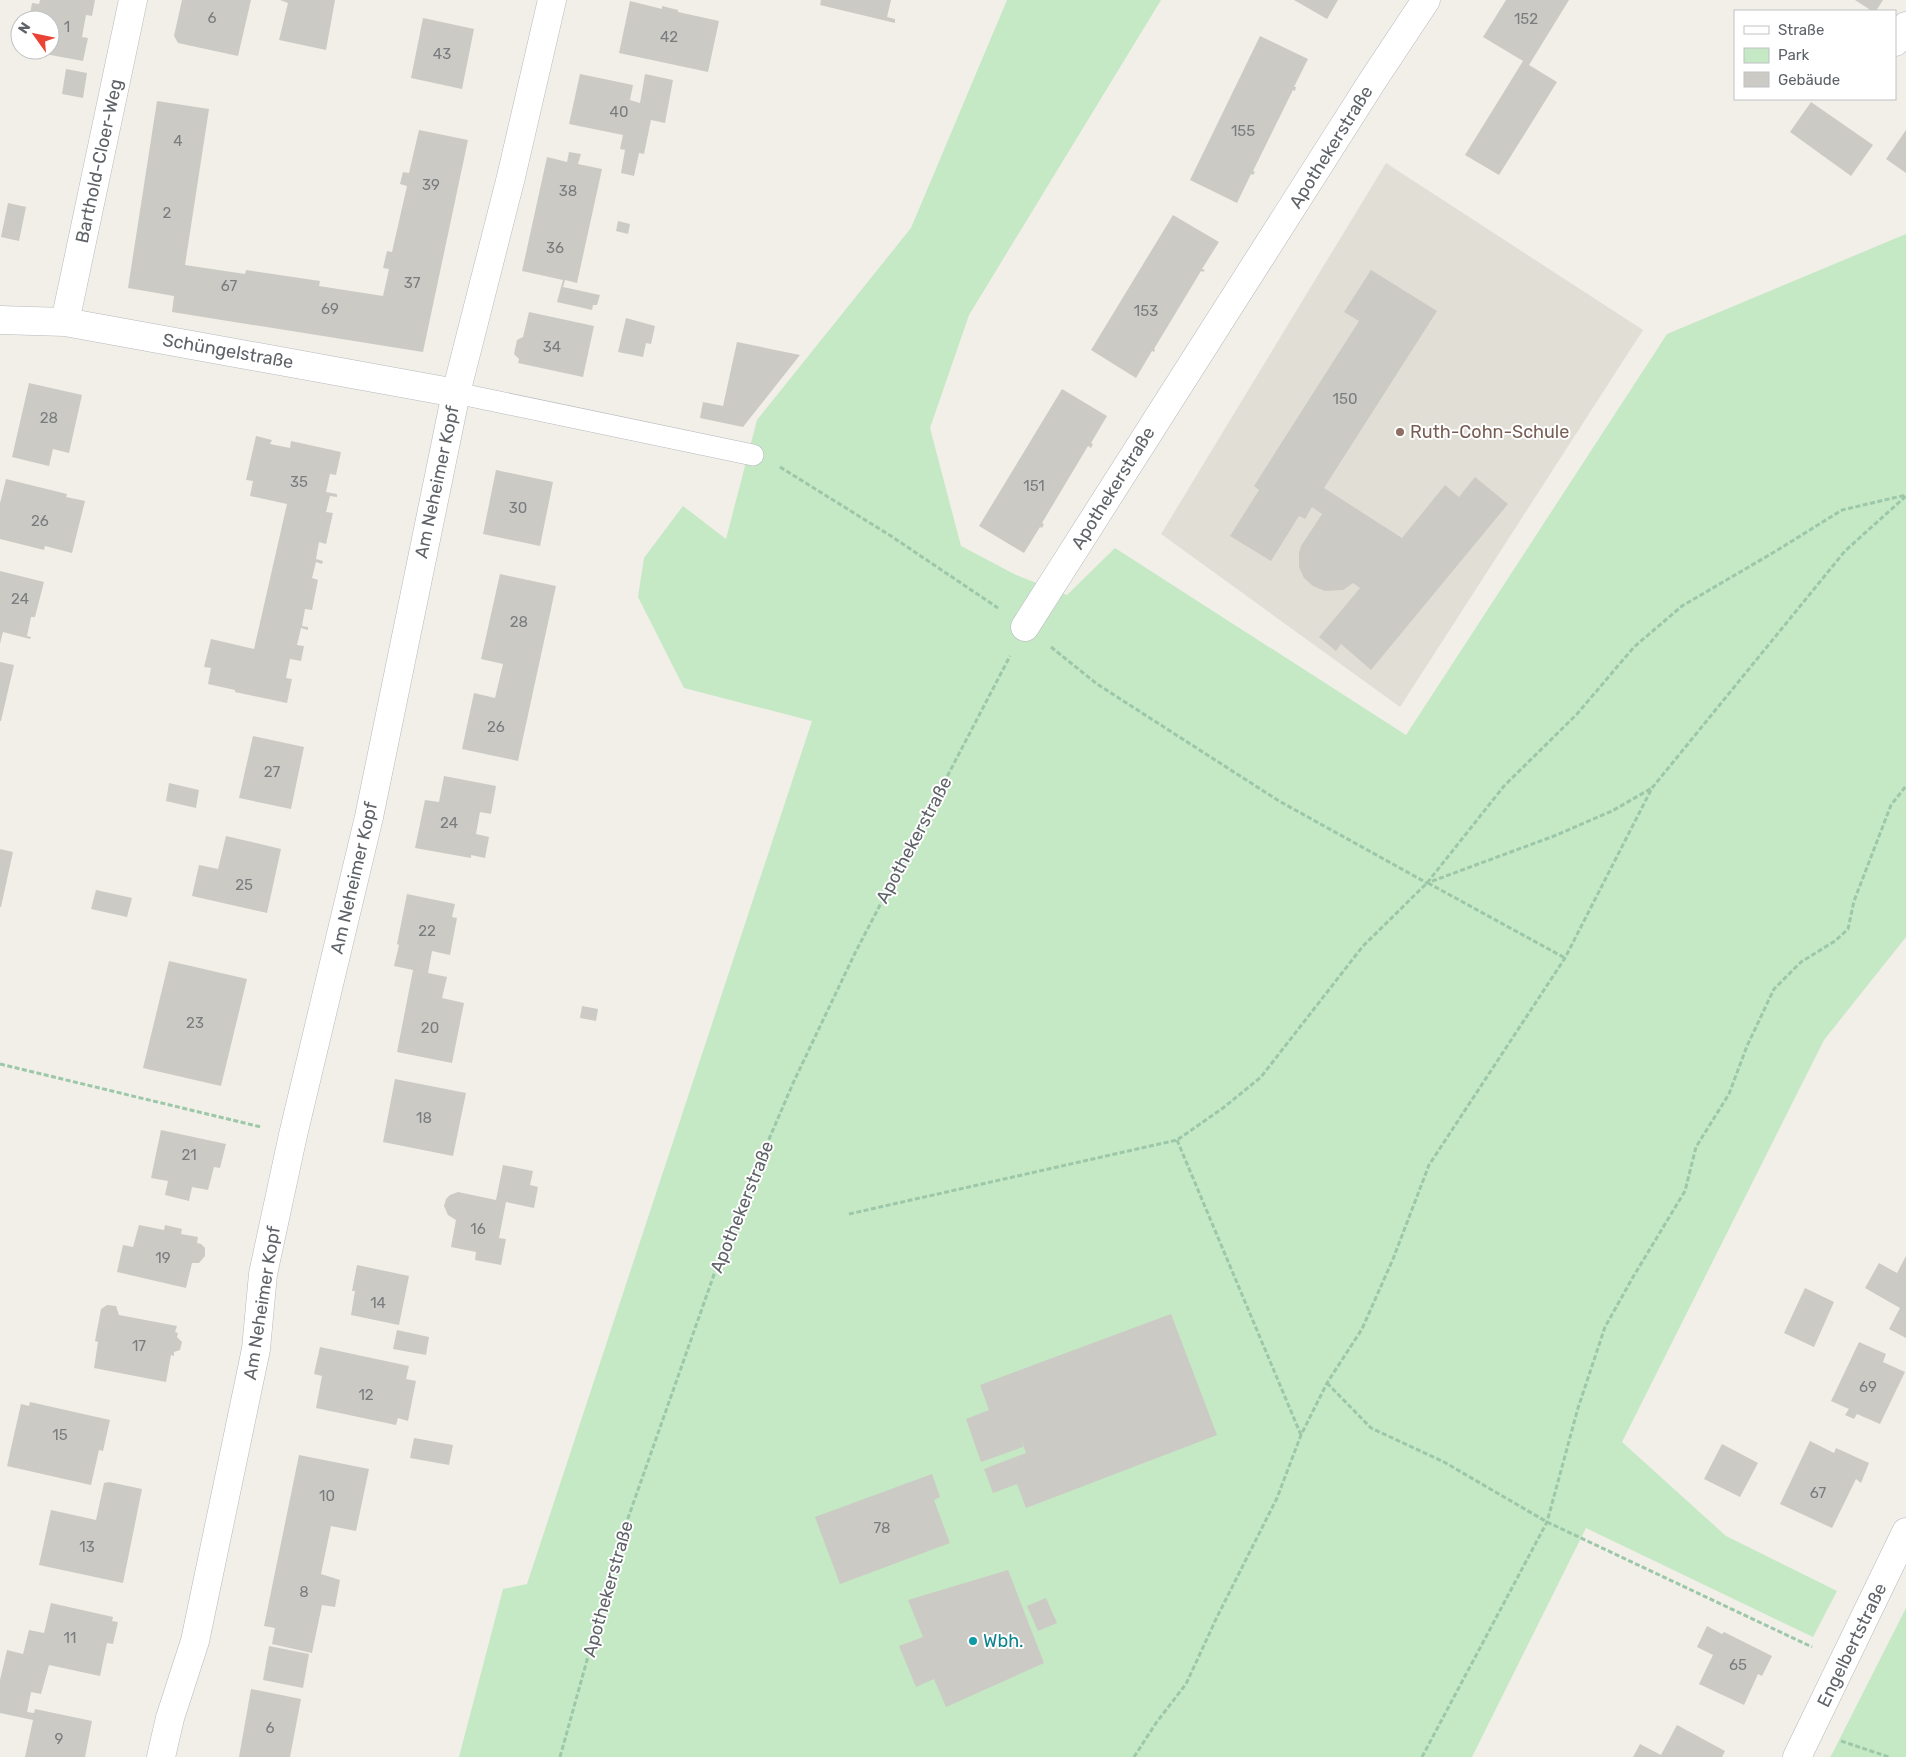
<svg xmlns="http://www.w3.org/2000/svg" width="1906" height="1757" font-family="Rubik,sans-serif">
<rect width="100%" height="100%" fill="#f1efe8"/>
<!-- education -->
<path fill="#e1ded6" d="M1386,163L1643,330L1400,707L1161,534Z"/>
<!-- green -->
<path fill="#c5e8c5" d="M1007,0H1161L969,315L930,428L961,546L1016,575L1067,595L1115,548L1406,735L1667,334L1906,234V937L1824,1040L1622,1442L1726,1536L1837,1591L1813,1637L1586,1528L1472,1757H459L503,1589L527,1584L812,721L684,688L638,597L644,558L683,506L726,539L757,420L911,228Z
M1906,1608V1757H1830L1833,1752Z"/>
<!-- building -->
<path fill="#cccac5" d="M40,0H95L92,16L86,15L82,37L88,38L83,61L29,51L50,50V20H29L32,3L39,4Z
M182,0H251L238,56L178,43L174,36Z
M280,0H335L326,50L279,40L288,3Z
M821,0H891L887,17L895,19V23L820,5Z
M1294,0H1338L1327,19Z
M1506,0H1569L1529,65L1557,82L1499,175L1465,155L1523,61L1483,37Z
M1855,0H1883L1876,11H1872Z
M630,1L662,9V6L678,10V12L719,21L708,72L619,53Z
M423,18L474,29L462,89L411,78Z
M1260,36L1308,59L1294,87H1296L1295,91L1293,90L1253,171L1255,172L1253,175L1251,174L1237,203L1190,180Z
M66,69L87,73L83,98L62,94Z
M580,74L633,85L630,100L640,103L645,74L673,80L665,123L651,120L644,154L639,153L634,176L621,173L625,150L620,149L623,135L569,124Z
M157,101L209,109L185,265L245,274L246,270L320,281L319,286L383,296L389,269L383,268L387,251L392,252L407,186L400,184L403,172L409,173L419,130L468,140L423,352L172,312L174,296L128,288Z
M1811,102L1873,145L1851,176L1790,132Z
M1906,130V173L1886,159Z
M569,152L581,154L578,164L602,169L577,283L565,280L563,287L600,295L597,305H593L592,310L557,302L563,280L522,271L547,157L567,162Z
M8,203L26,207L19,241L1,237Z
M1173,215L1219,242L1202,269L1205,270L1203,272L1201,271L1154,349L1155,350L1154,352L1152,351L1136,378L1091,350Z
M618,221L630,224L628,234L616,231Z
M1371,270L1437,311L1324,488L1402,538L1445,485L1459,497L1475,477L1508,504L1371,670L1341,644L1336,651L1319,637L1360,588L1353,583L1343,590L1325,591L1313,586L1304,578L1299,567V553L1301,546L1322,514L1312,507L1305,519L1299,516L1271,561L1230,536L1259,490L1254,486L1359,321L1344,312Z
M529,312L594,326L583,377L518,363L519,359L514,354L517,340L523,337Z
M626,318L655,326L651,344L646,343L643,357L618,352Z
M737,342L800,355L743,427L700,418L703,402L723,406Z
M29,383L82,395L69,453L53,449L49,466L12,457Z
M1062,389L1107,416L1091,443L1093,444L1091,448L1088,446L1042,523L1044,524L1042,528L1040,527L1024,553L979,526Z
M256,436L272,440L270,444L290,448L291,441L341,452L336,475L330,474L326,492L337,494V497L330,496L326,512L333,513L326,544L319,542L316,559L323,561L322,564L316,562L312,578L318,580L312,610L305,609L302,626L308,627V630L301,628L297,645L304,646L301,661L290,659L286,678L292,679L287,703L235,692V690L208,684L211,668L204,667L211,639L254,649L287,504L250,496L253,481L246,480Z
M496,470L553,482L540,546L483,534Z
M6,479L67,494L66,497L85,501L72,553L45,546L44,550L0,539V503Z
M0,571L44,582L35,617H31L27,636L31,637L30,639L3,632L0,644Z
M500,574L556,586L518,761L462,749L474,693L495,698L503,664L481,659Z
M0,662L14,665L1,721H0Z
M253,736L304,747L291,809L239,798Z
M444,776L496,786L491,814L480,812L476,834L489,837L485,858L471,855V858L415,848L425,800L439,802Z
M169,783L199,790L196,808L166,801Z
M226,836L281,849L267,913L192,896L199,865L218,869Z
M0,849L13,852L1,907H0Z
M96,890L132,898L127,917L91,909Z
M407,894L455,904L452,917L457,918L450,955L432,951L428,973L447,977L442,998L464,1003L452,1063L397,1052L413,970L394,966L399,945L397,944Z
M169,961L247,979L221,1086L143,1068Z
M582,1006L598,1009L596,1021L580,1018Z
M395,1079L466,1093L453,1156L383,1142Z
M161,1130L226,1144L220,1168L214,1167L208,1190L192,1187L189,1201L165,1195L168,1181L151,1178Z
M503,1165L533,1171L530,1185L538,1187L534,1208L506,1202L499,1238L506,1239L501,1265L475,1260L476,1252L451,1247L456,1220L448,1215L444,1206L446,1199L450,1195L458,1192L496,1200Z
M139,1225L164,1230L165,1225L182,1229L181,1234L198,1237L197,1243L201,1244L205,1248V1256L199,1263H192L186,1288L117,1272L123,1245L133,1247Z
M1906,1256V1338L1889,1329L1900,1308L1865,1288L1879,1263L1897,1273Z
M357,1265L409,1276L399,1325L351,1315L355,1291H352Z
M1805,1288L1834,1302L1814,1347L1784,1333Z
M107,1305L116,1306L119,1315L177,1326L175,1332L178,1333L177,1337L182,1342L180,1350L174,1352V1356L171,1355L166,1382L94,1368L98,1342L95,1341L101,1309Z
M1171,1314L1217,1435L1026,1508L1017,1484L993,1493L984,1469L1026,1453L1021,1439L1023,1447L981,1462L966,1419L989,1410L980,1385Z
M397,1330L429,1337L426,1355L393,1349Z
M1859,1342L1886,1354L1883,1362L1905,1372L1880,1424L1857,1414L1854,1419L1845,1415L1849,1409L1831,1401Z
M320,1347L409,1366L406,1379L416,1381L408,1421L398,1418L396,1425L316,1408L322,1376L314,1374Z
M30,1402L110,1420L103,1451L99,1450L91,1485L7,1466L21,1404L29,1406Z
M414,1438L453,1445L449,1465L410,1458Z
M1810,1441L1834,1453L1836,1448L1869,1463L1861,1483L1856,1479L1832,1528L1780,1504Z
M1722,1444L1758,1463L1740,1497L1704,1479Z
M299,1455L369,1469L356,1531L331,1526L321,1574L340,1580L335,1607L322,1605L312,1653L272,1644L275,1628L264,1626Z
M932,1474L940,1497L934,1500L950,1543L840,1584L815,1517Z
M109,1482L142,1489L123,1583L39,1565L51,1510L96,1520L104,1483Z
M1008,1570L1044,1663L946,1707L934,1679L916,1687L899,1646L923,1637L908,1600Z
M1046,1598L1057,1623L1038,1631L1027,1606Z
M51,1603L113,1617L112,1621L118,1622L113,1644L107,1643L100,1676L49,1665L41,1694L31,1692L27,1712L34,1713L35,1709L92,1721L85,1757H25L33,1720L0,1713V1680L7,1650L23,1654L29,1630L44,1633Z
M1707,1626L1722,1634L1724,1632L1772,1656L1762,1676L1758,1674L1744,1705L1699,1684L1713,1655L1697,1647Z
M269,1646L309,1654L303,1688L263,1680Z
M251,1689L301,1699L290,1757H239Z
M1677,1725L1725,1751L1722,1757H1633L1640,1744L1661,1755Z"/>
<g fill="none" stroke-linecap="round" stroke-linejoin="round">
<!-- service casing -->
<g stroke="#b5b8bc" stroke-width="22">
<path id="service" d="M456,393L753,455"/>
</g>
<!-- minor casing -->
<g stroke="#b5b8bc" stroke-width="29">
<path id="minor" d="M1895,42L1906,26
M0,320L65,322L456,393
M65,322L133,0
M1025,627L1373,80L1426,0
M161,1757L170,1718L195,1641L256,1349L263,1274L293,1135L369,817L456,393L511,177L552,0
M1797,1757L1906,1532"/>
</g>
<!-- path -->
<path stroke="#9cc7a9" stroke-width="3" stroke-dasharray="5 2.5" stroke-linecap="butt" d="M780,467L891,536L998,608
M1051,647L1097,684L1279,801L1427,883L1554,836L1612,811L1652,788
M1428,883L1565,958
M0,1064L261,1127
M1177,1140L1301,1435
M849,1214L1177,1140L1223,1108L1261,1077L1363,946L1427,883L1504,786L1577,714L1634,647L1682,606L1776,551L1842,510L1906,495
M1327,1383L1371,1428L1444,1462L1547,1522L1812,1647
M1841,1741L1889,1757
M560,1757L621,1538L729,1232L794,1081L855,953L1010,656
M1134,1757L1156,1723L1186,1684L1217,1617L1277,1498L1301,1435L1327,1383L1362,1329L1393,1259L1429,1165L1565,958L1652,788L1845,551L1906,496
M1422,1757L1547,1522L1578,1408L1605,1327L1633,1277L1685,1191L1696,1147L1729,1094L1747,1046L1774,989L1801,962L1835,941L1848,929L1854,901L1891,805L1906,786"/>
<!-- service -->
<use href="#service" stroke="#fff" stroke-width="21"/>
<!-- minor -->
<use href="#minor" stroke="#fff" stroke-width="28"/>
</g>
<!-- markers -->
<circle fill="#8d6e63" stroke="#fff" stroke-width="2" cx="1400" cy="432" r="5"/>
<circle fill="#0f9aa8" stroke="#fff" stroke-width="2" cx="973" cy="1641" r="5"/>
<g text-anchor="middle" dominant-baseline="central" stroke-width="4" stroke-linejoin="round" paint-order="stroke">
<!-- number labels -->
<g font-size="15" fill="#7a7d7f">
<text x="212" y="18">6</text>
<text x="1526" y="19">152</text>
<text x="67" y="27">1</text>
<text x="669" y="37">42</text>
<text x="442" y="54">43</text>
<text x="619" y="112">40</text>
<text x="1243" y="131">155</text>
<text x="178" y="141">4</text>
<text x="431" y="185">39</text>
<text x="568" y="191">38</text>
<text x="167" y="213">2</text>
<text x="555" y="248">36</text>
<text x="412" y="283">37</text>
<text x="229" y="286">67</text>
<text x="330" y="309">69</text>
<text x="1146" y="311">153</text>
<text x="552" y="347">34</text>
<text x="1345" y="399">150</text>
<text x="49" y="418">28</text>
<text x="299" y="482">35</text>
<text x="1034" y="486">151</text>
<text x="518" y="508">30</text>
<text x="40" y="521">26</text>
<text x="20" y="599">24</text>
<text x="519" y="622">28</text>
<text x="496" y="727">26</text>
<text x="272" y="772">27</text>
<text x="449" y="823">24</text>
<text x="244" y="885">25</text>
<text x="427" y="931">22</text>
<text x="195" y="1023">23</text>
<text x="430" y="1028">20</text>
<text x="424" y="1118">18</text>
<text x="189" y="1155">21</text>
<text x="478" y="1229">16</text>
<text x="163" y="1258">19</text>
<text x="378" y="1303">14</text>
<text x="139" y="1346">17</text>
<text x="1868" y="1387">69</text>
<text x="366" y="1395">12</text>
<text x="60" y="1435">15</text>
<text x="1818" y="1493">67</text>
<text x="327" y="1496">10</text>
<text x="882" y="1528">78</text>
<text x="87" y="1547">13</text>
<text x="304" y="1592">8</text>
<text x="70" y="1638">11</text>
<text x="1738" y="1665">65</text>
<text x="270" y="1728">6</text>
<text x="59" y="1739">9</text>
</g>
<!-- street labels -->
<g font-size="18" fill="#5f6368" stroke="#fff">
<text transform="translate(1331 147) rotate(-58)">Apothekerstraße</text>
<text transform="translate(99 161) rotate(-78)">Barthold-Cloer-Weg</text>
<text transform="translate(228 351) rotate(10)">Schüngelstraße</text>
<text transform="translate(437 482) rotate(-78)">Am Neheimer Kopf</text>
<text transform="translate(1113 488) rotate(-58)">Apothekerstraße</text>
<text transform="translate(914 840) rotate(-62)">Apothekerstraße</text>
<text transform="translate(354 878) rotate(-77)">Am Neheimer Kopf</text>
<text transform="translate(742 1207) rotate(-68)">Apothekerstraße</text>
<text transform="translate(262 1303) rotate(-81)">Am Neheimer Kopf</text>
<text transform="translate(608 1589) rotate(-74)">Apothekerstraße</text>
<text transform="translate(1852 1645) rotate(-64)">Engelbertstraße</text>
</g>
<!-- education labels -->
<g font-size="18" fill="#785e54" stroke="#fff" text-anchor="start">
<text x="1410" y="432">Ruth-Cohn-Schule</text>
</g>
<!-- culture labels -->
<g font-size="18" fill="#0d838f" stroke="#fff" text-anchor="start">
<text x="983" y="1641">Wbh.</text>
</g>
</g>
<!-- legend -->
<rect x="1734" y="10" width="162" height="90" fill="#ffffff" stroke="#bfc1c3"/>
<rect x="1744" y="26" width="25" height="8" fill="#ffffff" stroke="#bfc1c3"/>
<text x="1778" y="35" font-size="15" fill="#5f6368">Straße</text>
<rect x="1744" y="48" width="25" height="15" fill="#c5e8c5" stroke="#bfc1c3"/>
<text x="1778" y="60" font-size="15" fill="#5f6368">Park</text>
<rect x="1744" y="72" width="25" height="15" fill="#cccac5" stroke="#bfc1c3"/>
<text x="1778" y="85" font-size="15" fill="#5f6368">Gebäude</text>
<!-- north arrow -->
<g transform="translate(35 35) rotate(303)"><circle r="24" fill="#ffffff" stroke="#bfc1c3"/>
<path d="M0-4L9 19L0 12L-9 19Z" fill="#ea4335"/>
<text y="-8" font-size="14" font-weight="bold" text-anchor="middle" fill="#5f6368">N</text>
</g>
</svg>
